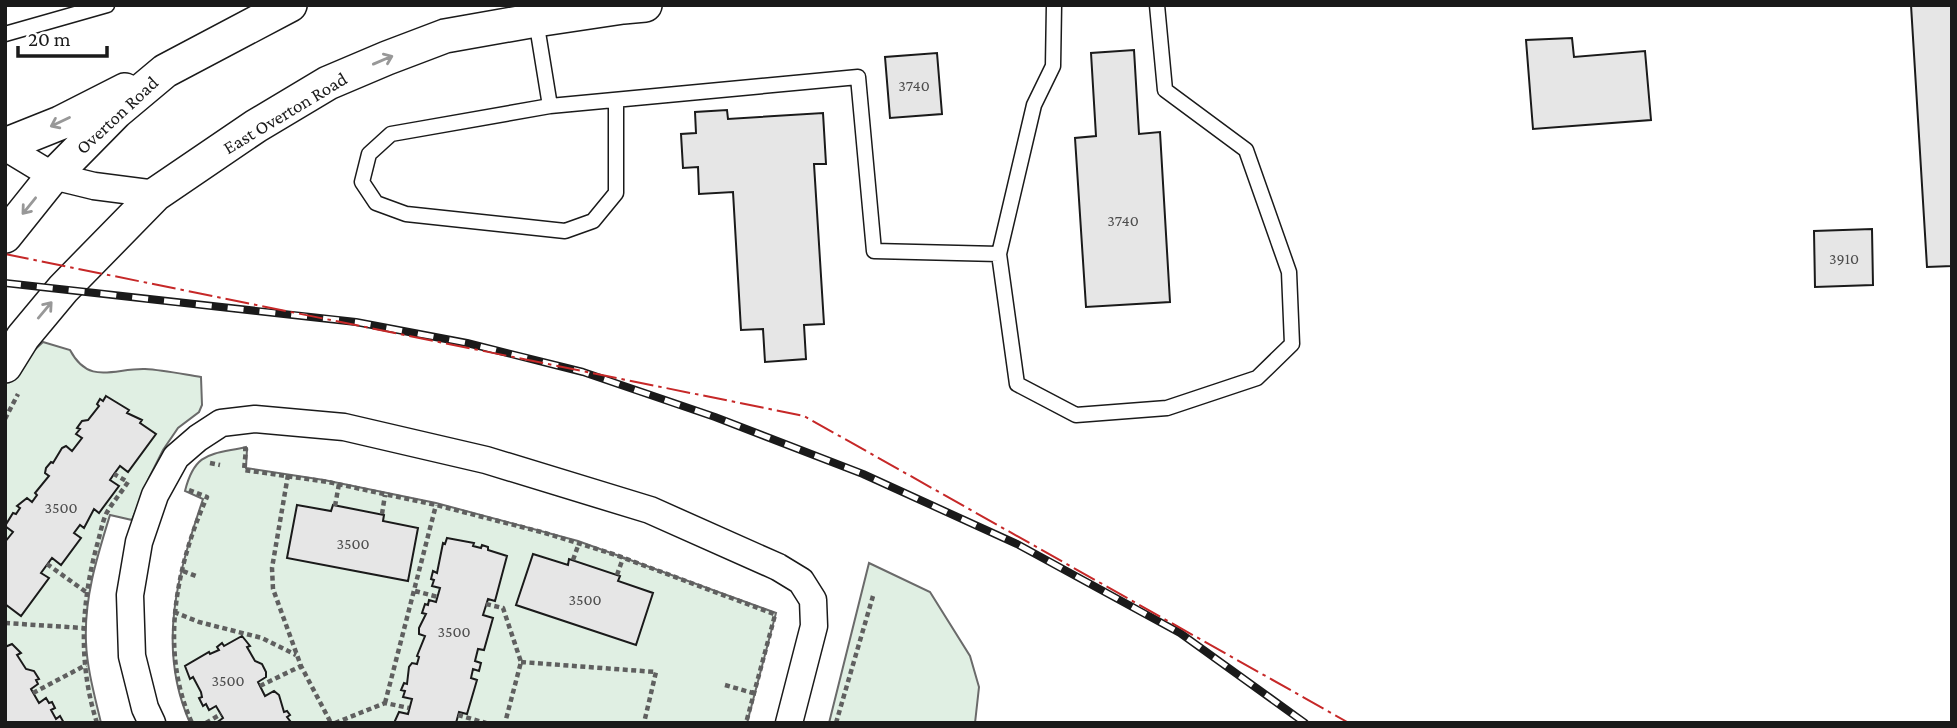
<svg xmlns="http://www.w3.org/2000/svg" width="1957" height="728" font-family="'Crimson Pro',serif">
<rect width="100%" height="100%" fill="#fff"/>
<!-- green -->
<path fill="#e0efe3" stroke="#6a6a6a" stroke-width="2" d="M43,342L70,350C89,386 114,368 145,369C163,370 182,374 201,377L202,405L199,412L178,428L163,450L149,478L132,520L110,515C97,557 84,598 86,642C87,669 95,697 101,723H5V380L16,367Z
M246,447L247,449L246,468L324,480L436,503L578,541L776,613L747,723H190C156,647 178,573 203,499L185,491C195,451 211,455 246,447Z
M869,563L930,592L970,656L979,687L975,723H829Z"/>
<!-- building -->
<path fill="#e6e6e6" stroke="#1a1a1a" stroke-width="2" d="M1911,5H1952V266L1927,267Z
M1572,38L1574,57L1645,51L1651,120L1533,129L1526,40Z
M1134,50L1139,134L1160,132L1170,302L1086,307L1075,138L1096,136L1091,53Z
M937,53L942,114L890,118L885,57Z
M727,110L728,119L823,113L826,164H814L824,324L804,325L806,359L765,362L763,329L741,330L733,192L699,194L698,167L683,168L681,134L696,133L695,112Z
M1872,229L1873,285L1815,287L1814,231Z
M106,396L129,410L127,413L142,420L140,423L156,434L128,472L120,466L114,474L110,480L119,486L99,513L94,509L84,528L80,525L74,533L81,538L61,565L52,558L41,573L49,578L21,616L5,604V542L13,532L5,526L13,513L16,514L20,508L17,506L27,498L32,502L37,495L35,493L49,476L45,473L46,468L51,462L53,463L62,448L66,446L72,451L82,438L76,434L80,429L77,428L82,421L88,420L99,406L97,404L100,399L103,401Z
M297,505L331,511L333,505L384,515L383,521L418,528L408,581L287,558Z
M447,538L474,543L473,546L481,548L482,545L488,547V550L507,556L495,601L488,599L483,615L493,618L484,650L478,649L475,661L481,663L479,671L473,669L471,678L477,680L467,714L459,712L456,723H394L399,712L408,714L412,699L403,697L405,691L401,690L404,683L407,684L409,667L412,663L417,664L419,657L417,656L425,636L419,634V628L426,614L422,613L425,604L428,605L429,600L436,602L440,588L432,586L434,580L431,579L433,571L437,573L443,543L445,544Z
M533,554L568,565L569,559L620,576L618,581L653,593L636,645L516,605Z
M242,636L250,646L247,647L255,661L262,664L266,672V677L258,682L265,696L274,691L279,695L284,712L287,711L290,715L287,717L290,721L286,723H216L223,718L216,706L209,710L206,704L203,706L199,698L202,697L201,692L193,677L190,679L185,666L209,652L210,654L219,650L217,647L222,643L224,646Z
M12,644L21,653L17,655L26,669L34,671L39,679L36,680L38,684L31,689L39,703L46,698L49,703L52,702L55,708L51,710L56,719L60,716L64,723H5V647Z"/>
<g fill="none" stroke-linecap="round" stroke-linejoin="round">
<!-- service casing -->
<g stroke="#1a1a1a" stroke-width="17">
<path id="service" d="M536,20L550,106L858,77L874,251L999,254L1034,105L1053,66L1054,5
M5,34L107,5
M550,106L391,134L369,154L362,182L376,203L406,214L565,231L593,221L616,193V100
M999,254L1017,384L1076,415L1167,408L1257,378L1292,344L1289,272L1246,150L1165,90L1157,5"/>
</g>
<!-- minor casing -->
<g stroke="#1a1a1a" stroke-width="29">
<path id="minor" d="M5,147L53,176L94,186L156,194
M152,723L145,708L132,656L130,595L139,542L155,495L176,457L198,438L221,423L255,419L344,427L486,460L650,510L778,567L801,581L813,600L814,626L789,723"/>
</g>
<!-- tertiary casing -->
<g stroke="#1a1a1a" stroke-width="36">
<path id="tertiary" d="M5,145L60,123L125,90
M5,236L53,176L116,112L165,71L290,5
M5,366L23,337L63,289L156,194L256,126L328,83L387,58L445,36L536,20L623,7L645,5"/>
</g>
<!-- path -->
<path stroke="#5f5f5f" stroke-width="4.5" stroke-dasharray="5 3.5" stroke-linecap="butt" d="M5,419L18,394
M243,449H246L244,470L328,482L436,505L545,533L616,555L774,614L775,615L746,723
M210,463L220,465
M288,475L272,568L273,589L301,666L331,723
M189,490L207,497C176,566 159,651 192,723
M335,506L339,484
M382,514L385,495
M573,560L579,543
M47,564L86,592
M183,571L196,576
M617,575L623,558
M415,591L438,597
M486,604L503,608L521,662L505,723
M174,612L199,622L262,638L296,655
M5,623L83,628
M521,662L656,672L644,723
M725,685L753,693
M260,686L301,666
M33,693L86,665
M385,703L436,505
M458,715L486,723
M97,723C78,664 81,604 97,545C100,535 102,523 106,514C112,503 121,493 128,482L114,474
M206,723L221,714
M335,723L385,703L409,708
M836,723L873,596"/>
<!-- service -->
<use href="#service" stroke="#fff" stroke-width="14"/>
<!-- minor -->
<use href="#minor" stroke="#fff" stroke-width="26"/>
<!-- tertiary -->
<use href="#tertiary" stroke="#fff" stroke-width="33"/>
<!-- rail casing -->
<g stroke="#1a1a1a" stroke-width="8">
<path id="rail" d="M5,283L356,322L467,343L583,372L715,417L863,474L1017,544L1180,633L1305,723"/>
</g>
<!-- rail -->
<use href="#rail" stroke="#fff" stroke-width="5" stroke-dasharray="16" stroke-linecap="butt"/>
<!-- power -->
<path stroke="#c62828" stroke-width="2" stroke-dasharray="24 5 3.5 5" stroke-linecap="butt" d="M5,254L804,416L1349,723"/>
</g>
<!-- one-way arrows -->
<defs><path id="oneway-shaft" d="M-6 0H5M1.5-3L5.5 0L1.5 3" fill="none" stroke-width="1.6" stroke-linecap="round" stroke-linejoin="round" transform="scale(1.75)"/></defs>
<g stroke="#989898">
<use href="#oneway-shaft" transform="translate(383 60) rotate(-23)"/>
<use href="#oneway-shaft" transform="translate(60 122) rotate(155)"/>
<use href="#oneway-shaft" transform="translate(29 206) rotate(129)"/>
<use href="#oneway-shaft" transform="translate(45 310) rotate(-50)"/>
</g>
<g text-anchor="middle" dominant-baseline="central" stroke-width="5" stroke-linejoin="round" paint-order="stroke">
<!-- number labels -->
<g font-size="16" fill="#4d4d4d">
<text x="914" y="85">3740</text>
<text x="1123" y="220">3740</text>
<text x="1844" y="258">3910</text>
<text x="61" y="507">3500</text>
<text x="353" y="543">3500</text>
<text x="585" y="599">3500</text>
<text x="454" y="631">3500</text>
<text x="228" y="680">3500</text>
</g>
<!-- street labels -->
<g font-size="19" fill="#1a1a1a" stroke="#fff">
<text transform="translate(285 113) rotate(-31)">East Overton Road</text>
<text transform="translate(117 115) rotate(-43)">Overton Road</text>
</g>
</g>
<!-- border -->
<rect width="1957" height="728" fill="none" stroke="#1a1a1a" stroke-width="14"/>
<!-- scale -->
<path d="M18 46v10h89v-10" fill="none" stroke="#1a1a1a" stroke-width="3.5"/>
<text x="28" y="46" font-size="21" fill="#1a1a1a" stroke="#ffffff" stroke-width="5" paint-order="stroke">20 m</text>
</svg>
